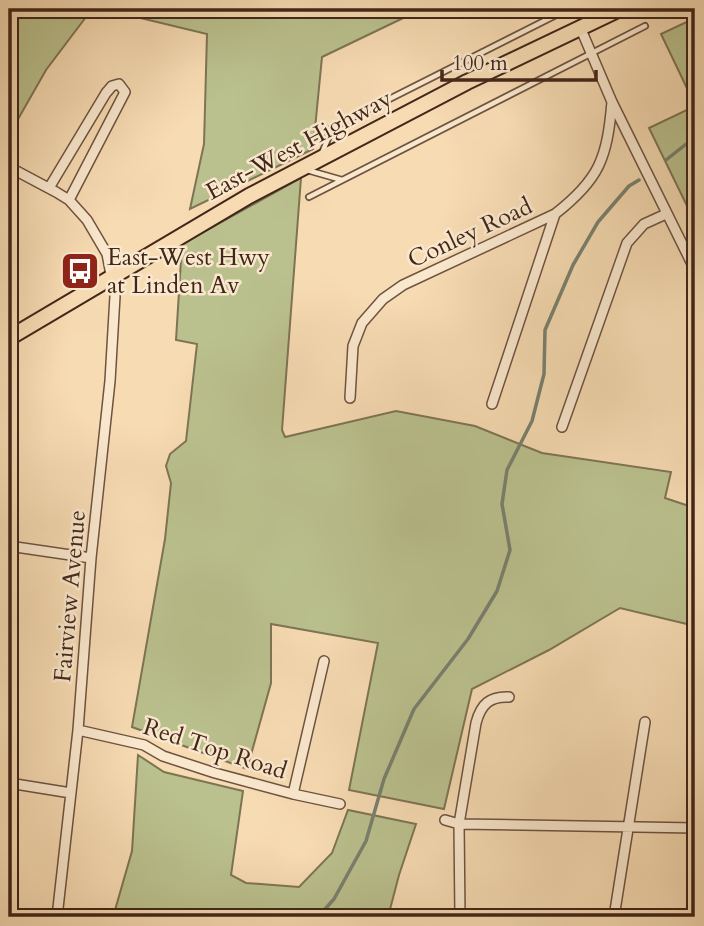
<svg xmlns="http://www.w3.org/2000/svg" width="704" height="926" font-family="Cardo,serif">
<rect width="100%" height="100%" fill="#f7dbb3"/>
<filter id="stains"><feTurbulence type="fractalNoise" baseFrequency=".00286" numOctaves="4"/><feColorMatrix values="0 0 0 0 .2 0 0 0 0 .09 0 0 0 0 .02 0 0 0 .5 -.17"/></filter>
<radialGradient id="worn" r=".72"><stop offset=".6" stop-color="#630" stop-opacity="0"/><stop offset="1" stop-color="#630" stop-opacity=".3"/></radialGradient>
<!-- green -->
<path fill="#bac18e" stroke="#7e7454" stroke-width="2" d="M9,9H92L46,70L9,135Z
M103,9H422L322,57L313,149L190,209L204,144L207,34Z
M695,18V105L661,34Z
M695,106V205L688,208L649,128Z
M301,178L282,430L285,437L396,411L475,426L542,453L671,472L665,498L695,508V626L620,608L549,650L472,689L444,809L349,790L378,643L271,624V683L247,769L132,727L165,539L171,483L166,466L170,454L186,441L197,344L176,340L182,244Z
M138,755L164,772L243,791L231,875L246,883L299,887L332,853L348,810L416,824L399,875L388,917H113L132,851Z"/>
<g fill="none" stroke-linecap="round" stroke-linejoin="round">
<!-- stream -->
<path stroke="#79806f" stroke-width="3.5" d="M666,160L695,137
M318,917L334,899L366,841L384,779L414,709L468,639L497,591L510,550L502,504L507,470L532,421L544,374L545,330L573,265L598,222L629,186L639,180"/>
<!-- lane casing -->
<g stroke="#6e5340" stroke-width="8">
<path id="lane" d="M312,138L568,9
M322,153L332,129
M307,170L342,180
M309,197L645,26"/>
</g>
<!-- street casing -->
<g stroke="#6e5340" stroke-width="12">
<path id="street" d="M580,27L612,102L695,270
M9,167L56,192L69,200L87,220L107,254L115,296L110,381L91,558L78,730L57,917
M49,188L106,93L112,86L119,84L125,92L69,200
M350,398L353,346L362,323L383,299L403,285L555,214C600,179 607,158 612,102
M492,404L555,214
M562,427L627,243L644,224L666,214
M9,546L91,558
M78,730L144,745L163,756L215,773L293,794L340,804
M9,783L71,793
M293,794L324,661
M445,820L459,824L695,828
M460,917L459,824L476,723C481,704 490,696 509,697
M614,917L645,722"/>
</g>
<!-- primary casing -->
<g stroke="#41261a" stroke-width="18">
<path id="primary" d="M9,338L249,196L467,82L620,9"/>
</g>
<!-- lane -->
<use href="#lane" stroke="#fae8ce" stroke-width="4.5"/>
<!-- street -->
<use href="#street" stroke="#fae8ce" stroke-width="9"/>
<!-- primary -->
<use href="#primary" stroke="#f7dbb3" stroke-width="14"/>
</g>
<!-- icons -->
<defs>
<g id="bus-square" transform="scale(2.0125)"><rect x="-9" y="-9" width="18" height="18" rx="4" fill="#8f2418" stroke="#fae8ce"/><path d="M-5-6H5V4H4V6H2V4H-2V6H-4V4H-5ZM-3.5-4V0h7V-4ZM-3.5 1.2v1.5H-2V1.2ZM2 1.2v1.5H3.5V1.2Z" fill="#fff"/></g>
</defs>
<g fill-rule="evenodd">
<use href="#bus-square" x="80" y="271"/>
</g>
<g text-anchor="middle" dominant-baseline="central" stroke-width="5" stroke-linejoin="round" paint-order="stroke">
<!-- street labels -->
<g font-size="24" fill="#41261a" stroke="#fae8ce">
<text transform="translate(299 145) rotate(-28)">East-West Highway</text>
<text transform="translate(470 233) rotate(-25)">Conley Road</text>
<text transform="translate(70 596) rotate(-85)">Fairview Avenue</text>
<text transform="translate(215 749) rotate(18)">Red Top Road</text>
</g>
<!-- poi labels -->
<g font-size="24" fill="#41261a" stroke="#fae8ce" text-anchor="start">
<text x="107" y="257">East-West Hwy<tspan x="107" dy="28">at Linden Av</tspan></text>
</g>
</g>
<!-- margin -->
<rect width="704" height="926" fill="none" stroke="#f7dbb3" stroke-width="35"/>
<rect x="10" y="10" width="683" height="905" fill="none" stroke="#41261a" stroke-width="3.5"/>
<rect x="18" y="18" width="669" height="891" fill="none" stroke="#41261a" stroke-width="2"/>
<!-- scale -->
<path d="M442 70v10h154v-10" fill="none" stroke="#41261a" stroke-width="3.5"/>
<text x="452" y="70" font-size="21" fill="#41261a" stroke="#fae8ce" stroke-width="5" paint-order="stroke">100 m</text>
<rect width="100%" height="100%" filter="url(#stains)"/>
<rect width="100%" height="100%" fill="url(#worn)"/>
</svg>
